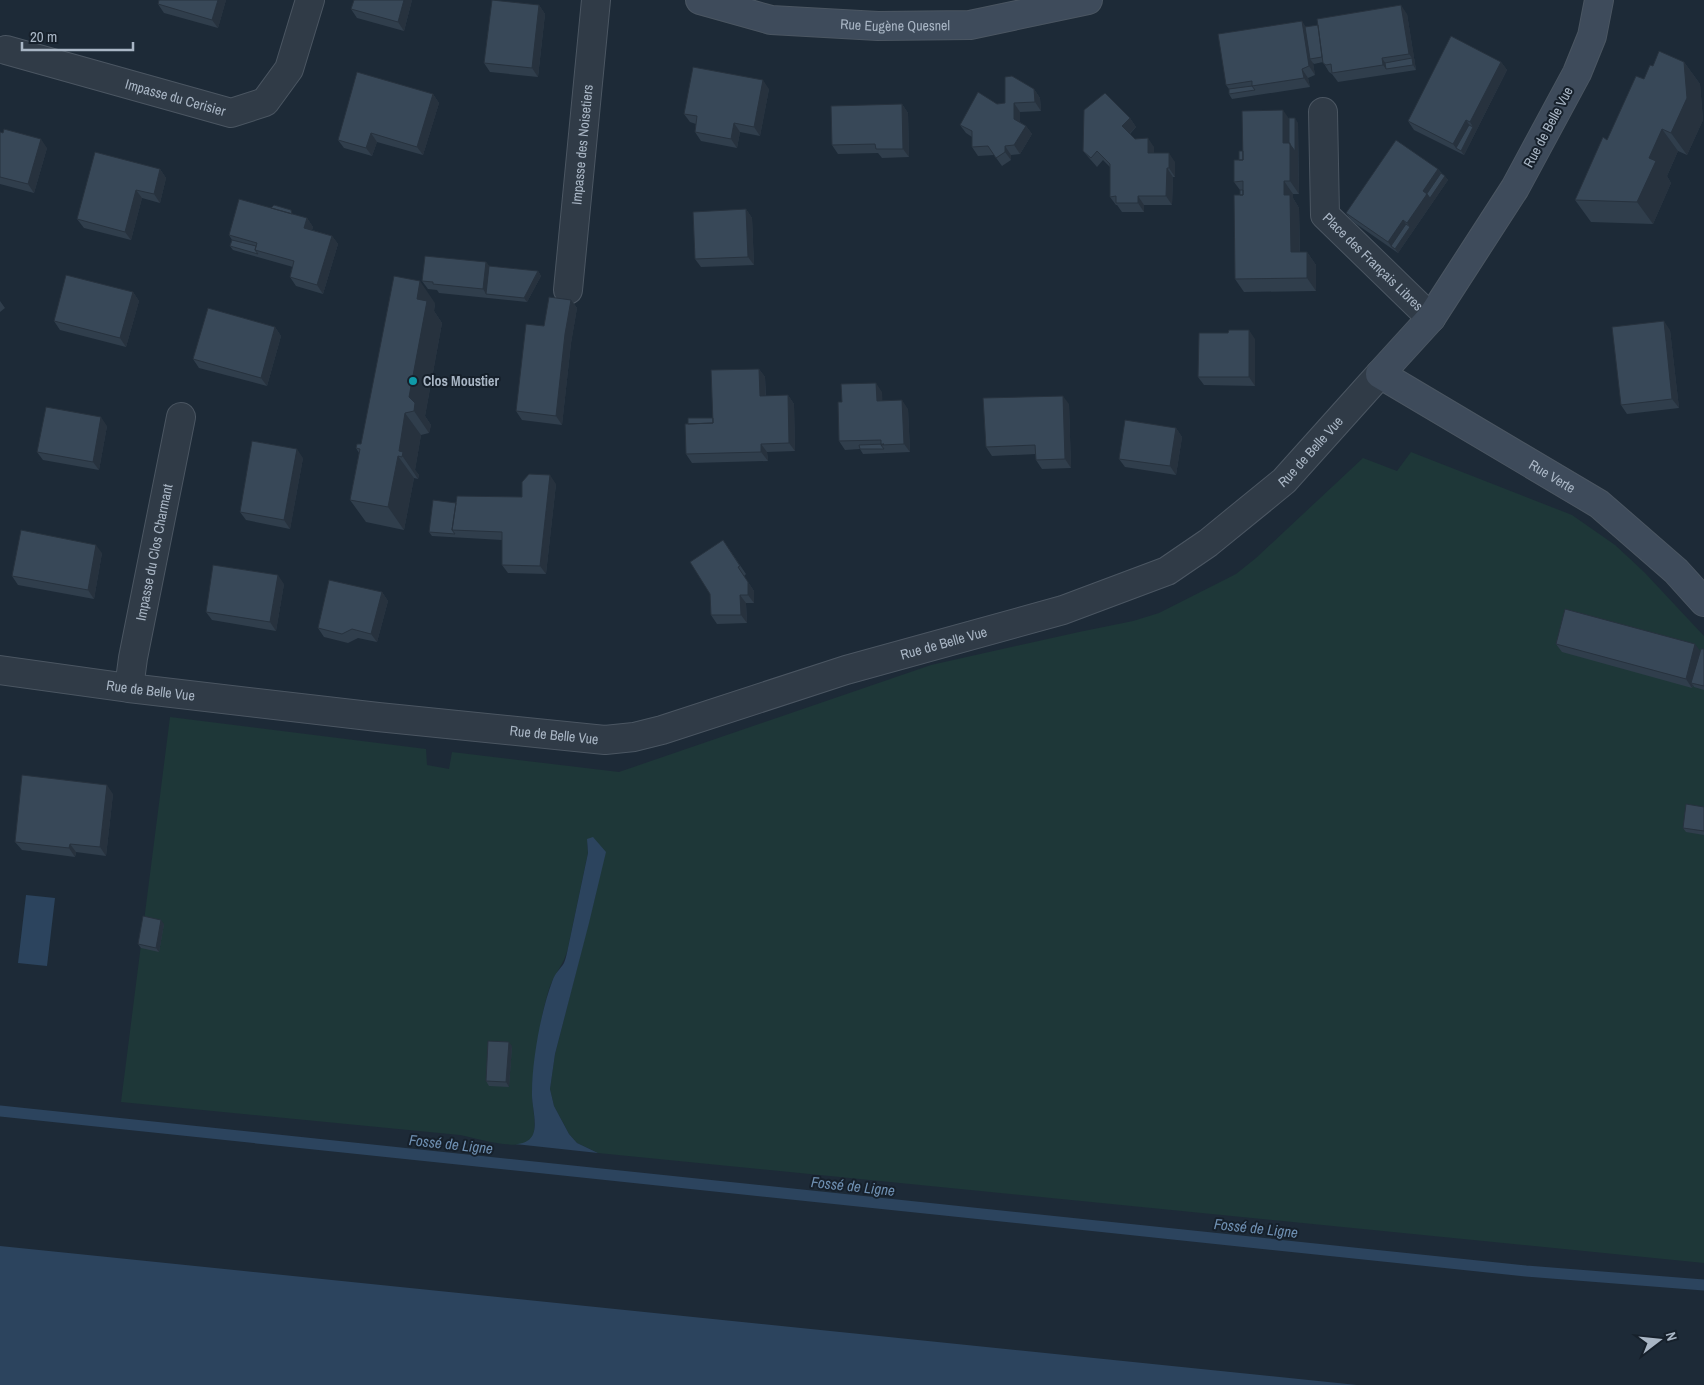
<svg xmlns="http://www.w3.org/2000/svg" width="1704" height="1385" font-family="'Archivo Narrow',sans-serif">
<rect width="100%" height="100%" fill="#1d2a37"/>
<!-- green -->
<path fill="#1e3738" d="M1411,452L1572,515L1615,545L1628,557L1645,573L1704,636V1263L598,1153L577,1143L569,1134L554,1106L550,1089L555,1054L596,893L587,839L588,853L568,948C564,965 555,972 549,989C540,1018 537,1049 533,1079C533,1084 532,1089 532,1094C532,1107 540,1134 528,1142C513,1150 476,1138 460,1135L121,1102L170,717L426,749L427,765L449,769L452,752L619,772L931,665L1079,632L1133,621L1159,613L1236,574L1256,558L1363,458L1397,471Z"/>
<!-- water -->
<path fill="#2c445e" d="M593,837L606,852L589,923L555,1054L550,1089L554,1106L569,1134L577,1143L598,1153L515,1144C546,1143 531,1111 532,1092C532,1061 541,1011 552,982C556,971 559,971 564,963C566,958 567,953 568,948L588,853L587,839Z
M26,895L55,898L47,966L18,963Z
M0,1246L1357,1385H0Z"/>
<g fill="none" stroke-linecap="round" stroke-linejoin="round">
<!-- stream -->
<path stroke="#2c445e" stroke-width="11" d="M0,1111L1526,1271L1704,1285"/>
<!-- street casing -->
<g stroke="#4b5662" stroke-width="30">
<g id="street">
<path id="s1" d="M6,50L231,113L265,102L289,69L310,0"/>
<path id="s2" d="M1323,112L1325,215L1431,318"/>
<path id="s3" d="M568,290L596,0"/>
<path id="s4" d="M0,670L129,688L378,717L605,740L634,737L662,730L846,670L1063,610L1167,571L1208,543L1284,481L1380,374"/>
<path id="s5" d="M129,688L133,658L181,417"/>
</g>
</g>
<!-- secondary casing -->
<g stroke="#4b5662" stroke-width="30">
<g id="secondary">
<path id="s6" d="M700,0L771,20L878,26L970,25L1088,0"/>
<path id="s7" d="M1599,0L1592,36L1577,73L1515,188L1431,318L1380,374L1599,504L1676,571L1704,602"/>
</g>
</g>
<!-- street -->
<use href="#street" stroke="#303b47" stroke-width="28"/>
<!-- secondary -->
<use href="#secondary" stroke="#3e4b5b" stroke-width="28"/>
</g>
<!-- wall -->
<path fill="#303e4c" d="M159,0H226L218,28L164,13L158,4Z
M412,0L404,31L357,18L351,9Z
M539,5L545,14L538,77L490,72L484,63Z
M1407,14L1416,70L1338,82L1332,74L1329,72L1323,62L1314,64L1313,63L1315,75L1308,78L1310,87L1232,99L1229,94V89L1226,85L1306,27Z
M1501,62L1507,70L1464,155L1414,130L1408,121Z
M1684,62L1700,84L1703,120L1687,155L1678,151L1667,176L1671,183L1653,224L1591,222L1575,200L1607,140L1653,66Z
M769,89L760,136L740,132L737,148L701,141L695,132L696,124L690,122L684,114Z
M1034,89L1040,98L1041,111L1020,112V122L1026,126L1032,134L1020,154L1011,155V160L1002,166L994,155L978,156L972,147V137L966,133L960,125L997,104L1005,103Z
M433,94L439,103L423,155L377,142L372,156L344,148L338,140Z
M902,104L908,113L909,157L882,158L878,153L838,154L832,145Z
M1130,118L1136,127L1130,134L1135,139L1154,147V153L1175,162V177H1173L1172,205H1144V212H1122L1117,205H1116L1110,197V167L1103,160L1097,167L1083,151Z
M1289,118L1298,123L1299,194H1293V198L1299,208L1300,252H1307L1316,265V291L1244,292L1235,279L1240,195V190L1234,182L1239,160L1243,151Z
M0,132L47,148L34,193L0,184Z
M160,169L166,178L160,203L142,198L131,240L84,228L77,219Z
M1438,169L1448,180L1398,253L1352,221L1346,213Z
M746,209L752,218L754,265L701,267L695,259Z
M294,215L307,218L313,227L312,230L332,236L338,244L323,294L296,286L290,277L293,267L233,250L230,246L232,240L229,235Z
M486,262L489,266L538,271L541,276L527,302L439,293L437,290L428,289L422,281Z
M133,292L139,301L126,347L60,330L54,321Z
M571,300L577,308L571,343L562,425L522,420L516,411L544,326Z
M0,301L5,308L0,312Z
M435,303L434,311L442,323L425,416L431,425L429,433L421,435L415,470L419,475L418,479L414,478L404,530L366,522L350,500L359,453L356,448L361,444Z
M275,327L281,336L267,386L199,368L193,359Z
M1670,330L1679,408L1627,414L1621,405Z
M1255,339V386L1204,385L1198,377Z
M759,369L765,377L766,396L788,395L794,404L795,451L767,452L768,461L692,463L686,454L688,424L713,418Z
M882,392V401L908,409L910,452L863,454L860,449L845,450L839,441L842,402Z
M1069,404L1071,468L1042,469L1036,460V454L992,456L986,447Z
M107,426L99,470L43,460L37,452Z
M1176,428L1182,437L1176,475L1125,467L1119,459Z
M303,458L290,529L246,520L240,512Z
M556,484L546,574L508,573L502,565V540L432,536L429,532L456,503L522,497Z
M723,540L746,574L744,576L754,591V603H746L747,623L717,624L711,615Z
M102,553L94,599L18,585L12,576Z
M284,584L276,631L212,620L206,612Z
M382,592L388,601L377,642L358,638L348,643L324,637L318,628Z
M1556,644L1700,651L1704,649V690L1694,687L1693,685L1692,688L1562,652Z
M113,794L106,856L76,852L75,857L22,850L15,842Z
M1704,807V835L1686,832L1683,828Z
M164,924L159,952L141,948L138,944Z
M512,1046L509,1087L489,1086L486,1081Z"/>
<!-- shaded-wall -->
<path fill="#27323e" d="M218,0H226L218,28L212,20Z
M404,0H412L404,31L398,22Z
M539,5L545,14L538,77L532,68Z
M1401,5L1407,14L1416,70L1413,65L1412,58L1409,54Z
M1302,21L1308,30L1310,59L1313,63L1315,75L1309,66Z
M1382,58L1388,67L1386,69L1383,65Z
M1501,62L1507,70L1464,155L1461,151L1473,127L1470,122Z
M1684,62L1700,84L1703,120L1687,155L1671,133Z
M1302,69L1308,78L1310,87L1304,78Z
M763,80L769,89L760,136L754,127Z
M1034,89L1040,98L1041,111L1035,102Z
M433,94L439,103L423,155L417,147Z
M1014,103L1020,112V127L1014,119Z
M902,104L908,113L909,157L903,149Z
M1283,110L1292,123V146L1298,155L1299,194L1290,181L1283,143Z
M1130,118L1136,127L1128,135L1122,126Z
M1295,118L1298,123V155L1295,151Z
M1466,120L1472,129L1456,148L1453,144Z
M734,123L740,132L737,148L731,139Z
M1026,126L1032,134L1020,154L1014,145Z
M1662,129L1678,151L1667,176L1671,183L1653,224L1637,202L1649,158Z
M371,133L377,142L372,156L366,148Z
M1148,138L1154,147V162L1148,153Z
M41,139L47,148L34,193L28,184Z
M1005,146L1011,155V160L1005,152Z
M1169,153L1175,162V177L1169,168Z
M1167,168L1173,177L1172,205L1166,196Z
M160,169L166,178L160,203L154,194Z
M1438,169L1444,177L1445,176L1448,180L1398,253L1395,249L1391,246L1394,250L1388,242L1403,220L1409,228L1410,227L1407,223L1423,191Z
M1284,181L1293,194V198L1299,208L1300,265L1291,252L1284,195Z
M136,190L142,198L131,240L125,232Z
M1138,196L1144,205V212L1138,203Z
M746,209L752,218L754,265L748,257Z
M307,218L313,227L310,237L304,228Z
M332,236L338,244L323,294L317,285Z
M1307,252L1316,265V291L1307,278Z
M486,262L493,270L486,294L483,289Z
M538,271L541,276L527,302L524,298Z
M420,281L435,303L434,311L442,323L425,416L431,425L429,433L414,411L409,397L417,299Z
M133,292L139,301L126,347L120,338Z
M571,300L577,308L571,343L562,425L556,416L565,334Z
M1664,321L1670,330L1679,408L1672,399Z
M275,327L281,336L267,386L261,378Z
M1249,330L1255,339V386L1249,377Z
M759,369L765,377L766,405L760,396Z
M876,383L882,392L883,410L877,401Z
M788,395L794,404L795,451L789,443Z
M1063,396L1069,404L1071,468L1065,459Z
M902,400L908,409L910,452L904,444Z
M405,413L421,435L415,470L419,475L418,479L399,451Z
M101,417L107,426L99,470L93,462Z
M1176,428L1182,437L1176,475L1170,466Z
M761,444L767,452L768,461L761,452Z
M297,449L303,458L290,529L284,520Z
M398,456L414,478L404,530L388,507Z
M550,475L556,484L546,574L540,566Z
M96,545L102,553L94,599L88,590Z
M738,567L754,591V603L748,595Z
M278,575L284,584L276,631L270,622Z
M382,592L388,601L377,642L371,634Z
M740,595L746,603L747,623L741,615Z
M1695,644L1701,652L1691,683L1693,685L1692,688L1686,679Z
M107,785L113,794L106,856L100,847Z
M70,844L76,852L75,857L69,848Z
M161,920L164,924L159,952L156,948Z
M509,1042L512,1046L509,1087L506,1082Z"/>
<!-- building -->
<path fill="#384858" stroke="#27323e" d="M159,0H218L212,20L158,4Z
M354,0H404L398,22L351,9Z
M492,0L539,5L532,68L484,63Z
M1401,5L1409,54L1382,58L1383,65L1332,73L1331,64L1326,65L1323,63L1317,19Z
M1302,21L1309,66L1302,69L1304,78L1252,86V81L1226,85L1218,34Z
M1318,25L1322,57L1310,59L1305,27Z
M1451,36L1501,62L1470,122L1466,120L1453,144L1408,121Z
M1659,51L1684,62L1687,98L1671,133L1662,129L1649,158L1656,161L1637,202L1575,200L1603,137L1607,140L1636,76L1644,79L1650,65L1653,66Z
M1412,58L1413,65L1386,69L1385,63Z
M693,67L763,80L754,127L734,123L731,139L695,132L697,116L684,114Z
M357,72L433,94L417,147L371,133L366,148L338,140Z
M1012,76L1034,89L1035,102L1014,103V119L1026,126L1014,145L1005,146V152L996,158L988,146L972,147V131L960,125L978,92L997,104L1005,103V77Z
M1252,86L1255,90L1229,94V89Z
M1105,93L1130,118L1122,126L1135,139L1148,138V153H1169V168H1167L1166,196H1138V203H1116V196L1110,197V164L1097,151L1091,158L1083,151L1084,110Z
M902,104L903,149H876L875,144L832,145L831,106Z
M1283,110V143H1290V181H1284V195H1290L1291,252H1307V278L1235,279L1234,195H1243V181L1234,182V160H1243L1242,111Z
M1289,118H1295V151L1289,143Z
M1469,125L1473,127L1461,151L1456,148Z
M4,129L41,139L28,184L0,177V132L3,133Z
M1396,140L1438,169L1423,191L1427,194L1407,223L1403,220L1388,242L1346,213Z
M1239,151H1243V160H1239Z
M95,152L160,169L154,194L136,190L125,232L77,219Z
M1441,173L1445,176L1430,198L1427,194L1426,195Z
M1240,190H1243V195H1240Z
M239,199L307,218L304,228L332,236L317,285L290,277L294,261L255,250L257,243L229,235Z
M274,205L291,210L292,214L271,208Z
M746,209L748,257L695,259L693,212Z
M1406,224L1410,227L1395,249L1391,246Z
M232,240L256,246L255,250L258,254L230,246Z
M425,256L486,262L483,289L433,284V282L422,281Z
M489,266L538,271L524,298L486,294Z
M66,275L133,292L120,338L54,321Z
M394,276L420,281L417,299L427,301L409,397L415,403L414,411L405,413L399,451L403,452L402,457L398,456L388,507L350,500L360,449L356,448L357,444H361Z
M549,297L571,300L565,334L556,416L516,411L526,324L544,326Z
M208,308L275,327L261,378L193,359Z
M1664,321L1672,399L1621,405L1612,327Z
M1229,330H1249V377H1198L1199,333H1228Z
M759,369L760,396L788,395L789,443L761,444V452L686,454L685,424L713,423L711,370Z
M876,383L877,401L902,400L904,444L881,445V440L839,441L838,402H842L841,384Z
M1063,396L1065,459L1036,460L1035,445L986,447L983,398Z
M46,407L101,417L93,462L37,452Z
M688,418H713V423L688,424Z
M1125,420L1176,428L1170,466L1119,459Z
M252,441L297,449L284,520L240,512Z
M884,444L881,445L884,449H860L859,445Z
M529,474L550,475L540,566L502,565V532L452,530L457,496L522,497V482Z
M433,500L456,503L452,530L455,534L429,532Z
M21,530L96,545L88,590L12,576Z
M723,540L740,566L738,567L748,582V595H740L741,615H711L710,594L690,562Z
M213,565L278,575L270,622L206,612Z
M329,580L382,592L371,634L352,629L342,634L318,628Z
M1565,609L1695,644L1686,679L1556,644Z
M1701,649H1704V686L1691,683Z
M22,775L107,785L100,847L70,844L69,848L15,842Z
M1686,804L1704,807V831L1683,828Z
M143,916L161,920L156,948L138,944Z
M488,1041L509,1042L506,1082L486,1081Z"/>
<!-- markers -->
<circle fill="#0f9aa8" stroke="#16202b" stroke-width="2" cx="413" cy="381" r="5"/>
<g text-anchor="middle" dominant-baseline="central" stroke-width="4" stroke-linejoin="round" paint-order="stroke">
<!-- street labels -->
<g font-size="14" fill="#a9b6c5" stroke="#16202b">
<text stroke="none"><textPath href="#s6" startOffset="198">Rue Eugène Quesnel</textPath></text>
<text stroke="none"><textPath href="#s1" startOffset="176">Impasse du Cerisier</textPath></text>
<text transform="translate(1548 127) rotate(-62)">Rue de Belle Vue</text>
<text stroke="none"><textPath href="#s3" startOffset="146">Impasse des Noisetiers</textPath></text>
<text stroke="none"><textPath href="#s2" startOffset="170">Place des Français Libres</textPath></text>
<text stroke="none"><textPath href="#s4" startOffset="1384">Rue de Belle Vue</textPath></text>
<text stroke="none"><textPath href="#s7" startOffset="638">Rue Verte</textPath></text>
<text stroke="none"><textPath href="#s5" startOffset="138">Impasse du Clos Charmant</textPath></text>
<text stroke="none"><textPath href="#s4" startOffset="962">Rue de Belle Vue</textPath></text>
<text stroke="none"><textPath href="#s4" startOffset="152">Rue de Belle Vue</textPath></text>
<text stroke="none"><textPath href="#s4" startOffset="558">Rue de Belle Vue</textPath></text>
</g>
<!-- poi labels -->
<g font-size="14" font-weight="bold" fill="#a9b6c5" stroke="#16202b" text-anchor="start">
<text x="423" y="381">Clos Moustier</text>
</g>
<!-- water labels -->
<g font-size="15" font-style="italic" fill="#6e8fb1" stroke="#16202b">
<text transform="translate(451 1144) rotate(6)">Fossé de Ligne</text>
<text transform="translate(853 1186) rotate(6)">Fossé de Ligne</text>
<text transform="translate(1256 1228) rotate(6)">Fossé de Ligne</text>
</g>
</g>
<!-- north arrow -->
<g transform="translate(1659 1340) rotate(74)" stroke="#16202b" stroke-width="4" paint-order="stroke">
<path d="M0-4L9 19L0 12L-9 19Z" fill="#a9b6c5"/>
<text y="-8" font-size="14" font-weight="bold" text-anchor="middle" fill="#a9b6c5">N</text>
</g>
<!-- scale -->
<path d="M22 42v8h111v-8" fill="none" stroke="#a9b6c5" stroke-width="2.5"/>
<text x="30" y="42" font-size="15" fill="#a9b6c5" stroke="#16202b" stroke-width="4" paint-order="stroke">20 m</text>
</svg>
